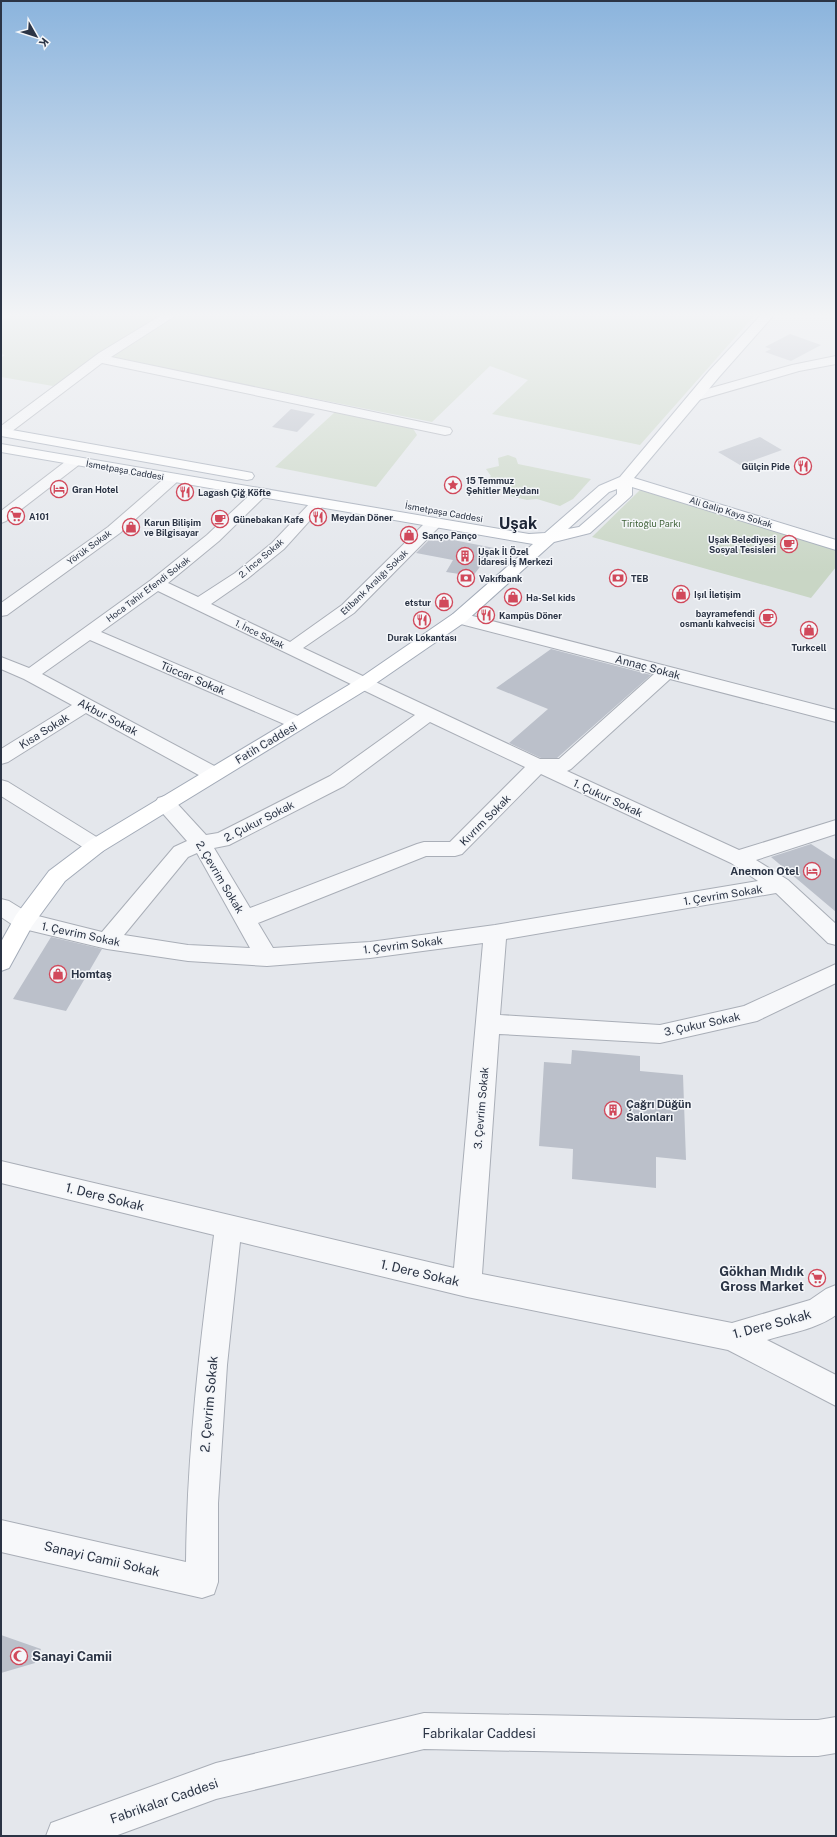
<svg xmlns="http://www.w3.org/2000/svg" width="837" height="1837" font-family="'Public Sans',sans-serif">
<rect width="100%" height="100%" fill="#e4e7ec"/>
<!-- green -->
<path fill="#c9d6c5" d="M11,316H754L640,445L492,414L528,380L490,366L432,422L101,356L53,386L1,377V358L5,355L1,354V320Z
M335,412L412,427L417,435L376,487L275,467Z
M508,455L516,458L518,464L591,479L573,499L560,506L537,499L527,500L510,496L503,490L508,489L502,483L498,485L484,481L491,476L486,469L499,466L498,458Z
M640,490L836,548V567L811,598L592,537Z"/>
<!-- building -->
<path fill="#bbc0ca" d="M790,334L821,345L791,361L765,352L771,349L765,347Z
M291,409L315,414L297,432L272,427Z
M760,437L782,450L740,465L718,452Z
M433,536L494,548L473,576L446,572L453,560L416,553Z
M551,649L651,675L557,758H541L509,743L548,709L496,688Z
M811,844L836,860V912L771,857Z
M51,937L102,949L66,1011L13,999Z
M572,1050L640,1056V1071L683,1075L686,1160L656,1157V1188L572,1179L573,1149L539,1146L544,1062L571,1064Z
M1,1635L41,1649L35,1663L1,1673Z"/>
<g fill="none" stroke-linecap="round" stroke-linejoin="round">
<!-- minor casing -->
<g stroke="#a9aeb7" stroke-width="2">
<path id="minor" d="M160,316H175L111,357L445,427L450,428L452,431L450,434L445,435L102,363L7,435L1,436V426L99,353Z
M836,356V364L799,371L695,401L690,400L688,397L690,394L792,365Z
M75,457L80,458L82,461L80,464L6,521L1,523V511L70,458Z
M173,474L178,475L180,478L178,481L120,533L7,615L1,616V603L108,527L168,475Z
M259,489L264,491L267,494L264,497L219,541L168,583L198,597L235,573L272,543L312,501L317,499L322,501L325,504L322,507L284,549L247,579L211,604L290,642L342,605L427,521L433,519L439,521L441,524L439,527L354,613L303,648L540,759H559L654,674L453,622L450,618L453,614L459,613L465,614L836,710V722L670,679L571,769L567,771L739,850L836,820V834L756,860L788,880L836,924V945L828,943L776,893L506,939L500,1015L660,1025L744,1006L836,964V983L757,1021L660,1043L499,1034L482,1274L732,1323L810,1300L826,1289L836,1285V1315C817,1329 790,1333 767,1340L836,1375V1406L728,1350L467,1297L240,1242L227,1365L218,1503V1582L214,1594L202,1598L1,1552V1520L186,1562C187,1452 200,1344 214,1235L1,1183V1161L454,1268L483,943L370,958L267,966L188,961L107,949L24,929L16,927L1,917V899L9,901L30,914L102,932L174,847L187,841L158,808L155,803L158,798L165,796L172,798L206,835L218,833L330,776L415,715L158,591L101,632L305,719L307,723L305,727L298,729L291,727L90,640L42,674L220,769L223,774L220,779L213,780L206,779L86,713L8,762L1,764V749L72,705L24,679L1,669V657L29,668L151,580L207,535L254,491ZM430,722L525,767L450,842H424L417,844L250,908L214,848L229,845L344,786ZM541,774L731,863L758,881L495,925L370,942L273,948L258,923L426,856H455L462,854ZM197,853L250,948L188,945L124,935L188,857Z
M1,780L8,782L103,841L106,846L103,851L96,853L89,851L1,796Z
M424,1713L789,1720H818L836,1717V1753L818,1756H789L424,1749L216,1799L115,1836H46L51,1823L216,1763Z"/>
</g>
<!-- major casing -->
<g stroke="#a3abb8" stroke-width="2">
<path id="major" d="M760,316H773L719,377L634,478L836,540V550L632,487V495L629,498L590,533L554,542L465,622L369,688L103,851L65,881L32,926L9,968L1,971V942L16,915L49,871L89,841L357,680L453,614L533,544L1,452V444L529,534L545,533L599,486L620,477L709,371ZM617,489V494L579,527L568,529L609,492Z
M1,428L247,472L252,473L254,476L252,479L247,480L1,436Z"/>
</g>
<!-- minor -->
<use href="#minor" fill="#f7f8fa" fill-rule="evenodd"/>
<!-- major -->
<use href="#major" fill="#fff" fill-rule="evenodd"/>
</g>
<!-- sky -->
<linearGradient id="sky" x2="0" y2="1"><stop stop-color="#8bb4dd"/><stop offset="0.55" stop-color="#f3f4f6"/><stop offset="1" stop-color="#f3f4f6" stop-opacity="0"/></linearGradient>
<rect width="837" height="573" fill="url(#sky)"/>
<!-- icons -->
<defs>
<g id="restaurant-ring" transform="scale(0.9)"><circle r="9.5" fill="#f4f6f9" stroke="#d1495b" stroke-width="1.5"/><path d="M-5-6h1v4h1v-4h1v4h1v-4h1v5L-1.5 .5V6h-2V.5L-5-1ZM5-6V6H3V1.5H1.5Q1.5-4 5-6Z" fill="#d1495b"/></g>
<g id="sight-ring" transform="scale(0.9)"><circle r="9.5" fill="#f4f6f9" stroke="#d1495b" stroke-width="1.5"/><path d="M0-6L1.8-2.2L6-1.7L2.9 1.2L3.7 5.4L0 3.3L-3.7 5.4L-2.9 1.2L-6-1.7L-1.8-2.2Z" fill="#d1495b"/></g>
<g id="hotel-ring" transform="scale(0.9)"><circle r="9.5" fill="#f4f6f9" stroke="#d1495b" stroke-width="1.5"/><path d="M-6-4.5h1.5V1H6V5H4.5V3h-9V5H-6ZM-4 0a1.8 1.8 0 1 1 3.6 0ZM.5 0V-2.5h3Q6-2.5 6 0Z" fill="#d1495b"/></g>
<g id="supermarket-ring" transform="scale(0.9)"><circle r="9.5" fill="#f4f6f9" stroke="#d1495b" stroke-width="1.5"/><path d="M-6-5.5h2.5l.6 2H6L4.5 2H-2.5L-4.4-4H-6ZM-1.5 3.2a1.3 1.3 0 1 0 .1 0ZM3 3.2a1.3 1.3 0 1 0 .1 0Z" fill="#d1495b"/></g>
<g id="cafe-ring" transform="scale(0.9)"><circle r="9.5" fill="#f4f6f9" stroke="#d1495b" stroke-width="1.5"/><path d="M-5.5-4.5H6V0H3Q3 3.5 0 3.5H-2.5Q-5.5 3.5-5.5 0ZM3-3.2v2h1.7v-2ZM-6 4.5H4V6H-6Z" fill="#d1495b"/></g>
<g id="shop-ring" transform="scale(0.9)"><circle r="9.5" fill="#f4f6f9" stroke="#d1495b" stroke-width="1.5"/><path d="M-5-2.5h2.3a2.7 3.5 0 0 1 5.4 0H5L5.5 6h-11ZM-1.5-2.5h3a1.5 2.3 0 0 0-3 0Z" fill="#d1495b"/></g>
<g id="building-ring" transform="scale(0.9)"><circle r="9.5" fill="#f4f6f9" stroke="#d1495b" stroke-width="1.5"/><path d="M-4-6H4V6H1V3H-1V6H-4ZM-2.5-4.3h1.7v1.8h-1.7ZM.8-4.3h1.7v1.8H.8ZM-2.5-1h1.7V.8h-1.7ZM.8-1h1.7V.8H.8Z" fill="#d1495b"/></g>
<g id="bank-ring" transform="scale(0.9)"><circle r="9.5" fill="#f4f6f9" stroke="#d1495b" stroke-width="1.5"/><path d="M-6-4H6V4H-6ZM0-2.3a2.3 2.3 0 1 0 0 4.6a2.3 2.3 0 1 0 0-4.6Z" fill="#d1495b"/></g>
<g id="mosque-ring" transform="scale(0.9)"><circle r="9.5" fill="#f4f6f9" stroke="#d1495b" stroke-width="1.5"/><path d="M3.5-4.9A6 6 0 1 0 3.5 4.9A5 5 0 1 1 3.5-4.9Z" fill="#d1495b"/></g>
</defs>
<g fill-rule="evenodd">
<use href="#restaurant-ring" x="803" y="466"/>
<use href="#sight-ring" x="453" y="485"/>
<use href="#hotel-ring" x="59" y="489"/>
<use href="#restaurant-ring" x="185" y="492"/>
<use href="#supermarket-ring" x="16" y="516"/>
<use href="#restaurant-ring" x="318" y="517"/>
<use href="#cafe-ring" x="220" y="519"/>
<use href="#shop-ring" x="131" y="527"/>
<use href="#shop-ring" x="409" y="535"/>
<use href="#cafe-ring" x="789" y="544"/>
<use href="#building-ring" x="465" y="556"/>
<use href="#bank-ring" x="466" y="578"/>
<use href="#bank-ring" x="618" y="578"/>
<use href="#shop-ring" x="681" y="594"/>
<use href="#shop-ring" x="513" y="597"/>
<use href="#shop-ring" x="444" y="602"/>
<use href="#restaurant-ring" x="486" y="615"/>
<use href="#cafe-ring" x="768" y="618"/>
<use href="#restaurant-ring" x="422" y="620"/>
<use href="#shop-ring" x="809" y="630"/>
<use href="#hotel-ring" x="812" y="871"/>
<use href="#shop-ring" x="58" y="974"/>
<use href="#building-ring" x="613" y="1110"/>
<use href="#supermarket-ring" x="817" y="1278"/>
<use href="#mosque-ring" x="19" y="1656"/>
</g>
<g text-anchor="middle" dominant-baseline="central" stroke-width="3" stroke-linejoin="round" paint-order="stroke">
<!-- far-poi labels -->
<g font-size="9" font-weight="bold" fill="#2b3445" stroke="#f4f6f9" text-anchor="start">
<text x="790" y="466" text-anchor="end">Gülçin Pide</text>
<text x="466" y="480">15 Temmuz<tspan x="466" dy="10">Şehitler Meydanı</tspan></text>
<text x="72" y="489">Gran Hotel</text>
<text x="198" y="492">Lagash Çiğ Köfte</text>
<text x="29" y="516">A101</text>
<text x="331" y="517">Meydan Döner</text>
<text x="233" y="519">Günebakan Kafe</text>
<text x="144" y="522">Karun Bilişim<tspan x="144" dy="10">ve Bilgisayar</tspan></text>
<text x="422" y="535">Sanço Panço</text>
<text x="776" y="539" text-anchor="end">Uşak Belediyesi<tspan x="776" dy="10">Sosyal Tesisleri</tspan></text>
<text x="478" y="551">Uşak İl Özel<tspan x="478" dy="10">İdaresi İş Merkezi</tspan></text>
<text x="479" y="578">Vakıfbank</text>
<text x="631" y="578">TEB</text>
<text x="694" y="594">Işıl İletişim</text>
<text x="526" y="597">Ha-Sel kids</text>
<text x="431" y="602" text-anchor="end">etstur</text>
<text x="755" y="613" text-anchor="end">bayramefendi<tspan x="755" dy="10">osmanlı kahvecisi</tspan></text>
<text x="499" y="615">Kampüs Döner</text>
<text x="422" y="637" text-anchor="middle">Durak Lokantası</text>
<text x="809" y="647" text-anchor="middle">Turkcell</text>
</g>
<!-- far-street labels -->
<g font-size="9" fill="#2b3445" stroke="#f4f6f9">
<text transform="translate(125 470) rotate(10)">İsmetpaşa Caddesi</text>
<text transform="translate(444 512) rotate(10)">İsmetpaşa Caddesi</text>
<text transform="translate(731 512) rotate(17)">Ali Galip Kaya Sokak</text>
<text transform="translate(89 547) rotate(-36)">Yörük Sokak</text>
<text transform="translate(261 558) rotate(-40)">2. İnce Sokak</text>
<text transform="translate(374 582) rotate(-44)">Etibank Aralığı Sokak</text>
<text transform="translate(148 589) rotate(-37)">Hoca Tahir Efendi Sokak</text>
<text transform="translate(260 634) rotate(26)">1. İnce Sokak</text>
</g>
<!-- far-park labels -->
<g font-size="9" fill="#3f6138" stroke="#f4f6f9">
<text x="651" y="523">Tiritoğlu Parkı</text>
</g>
<!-- street labels -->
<g font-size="11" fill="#2b3445" stroke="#f4f6f9">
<text transform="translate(648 667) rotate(15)">Annaç Sokak</text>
<text transform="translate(193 678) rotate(23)">Tüccar Sokak</text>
<text transform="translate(108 717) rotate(28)">Akbur Sokak</text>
<text transform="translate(44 731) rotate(-32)">Kısa Sokak</text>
<text transform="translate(266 743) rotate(-31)">Fatih Caddesi</text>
<text transform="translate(608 798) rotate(25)">1. Çukur Sokak</text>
<text transform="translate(485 820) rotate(-45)">Kıvrım Sokak</text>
<text transform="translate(259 821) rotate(-27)">2. Çukur Sokak</text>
<text transform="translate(220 877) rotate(59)">2. Çevrim Sokak</text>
<text transform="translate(723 895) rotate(-9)">1. Çevrim Sokak</text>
<text transform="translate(81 934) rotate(12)">1. Çevrim Sokak</text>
<text transform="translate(403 945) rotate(-7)">1. Çevrim Sokak</text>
<text transform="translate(702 1024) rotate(-12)">3. Çukur Sokak</text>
<text transform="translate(481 1108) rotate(-85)">3. Çevrim Sokak</text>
</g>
<!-- poi labels -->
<g font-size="11" font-weight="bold" fill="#2b3445" stroke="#f4f6f9" text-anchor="start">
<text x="799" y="871" text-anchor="end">Anemon Otel</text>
<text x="71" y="974">Homtaş</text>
<text x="626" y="1104">Çağrı Düğün<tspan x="626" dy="13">Salonları</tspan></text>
</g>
<!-- near-street labels -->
<g font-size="13" fill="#2b3445" stroke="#f4f6f9">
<text transform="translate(105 1197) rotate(14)">1. Dere Sokak</text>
<text transform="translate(420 1273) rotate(13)">1. Dere Sokak</text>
<text transform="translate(772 1324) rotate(-15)">1. Dere Sokak</text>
<text transform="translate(209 1404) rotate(-85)">2. Çevrim Sokak</text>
<text transform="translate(102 1559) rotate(13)">Sanayi Camii Sokak</text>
<text x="479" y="1733">Fabrikalar Caddesi</text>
<text transform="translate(164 1801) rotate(-19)">Fabrikalar Caddesi</text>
</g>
<!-- near-poi labels -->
<g font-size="13" font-weight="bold" fill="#2b3445" stroke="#f4f6f9" text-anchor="end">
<text x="804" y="1271">Gökhan Mıdık<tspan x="804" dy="15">Gross Market</tspan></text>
<text x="32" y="1656" text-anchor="start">Sanayi Camii</text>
</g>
<!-- far-town labels -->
<g font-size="16" font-weight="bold" fill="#1d2536" stroke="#f4f6f9">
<text x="518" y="523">Uşak</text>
</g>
</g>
<!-- border -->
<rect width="837" height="1837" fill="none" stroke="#2b3445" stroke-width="4"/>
<!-- north arrow -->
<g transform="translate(36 36) rotate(129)" stroke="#f4f6f9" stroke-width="3" paint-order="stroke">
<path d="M0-3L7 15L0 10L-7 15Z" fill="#2b3445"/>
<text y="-6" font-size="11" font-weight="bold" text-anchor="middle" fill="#2b3445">K</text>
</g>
</svg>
